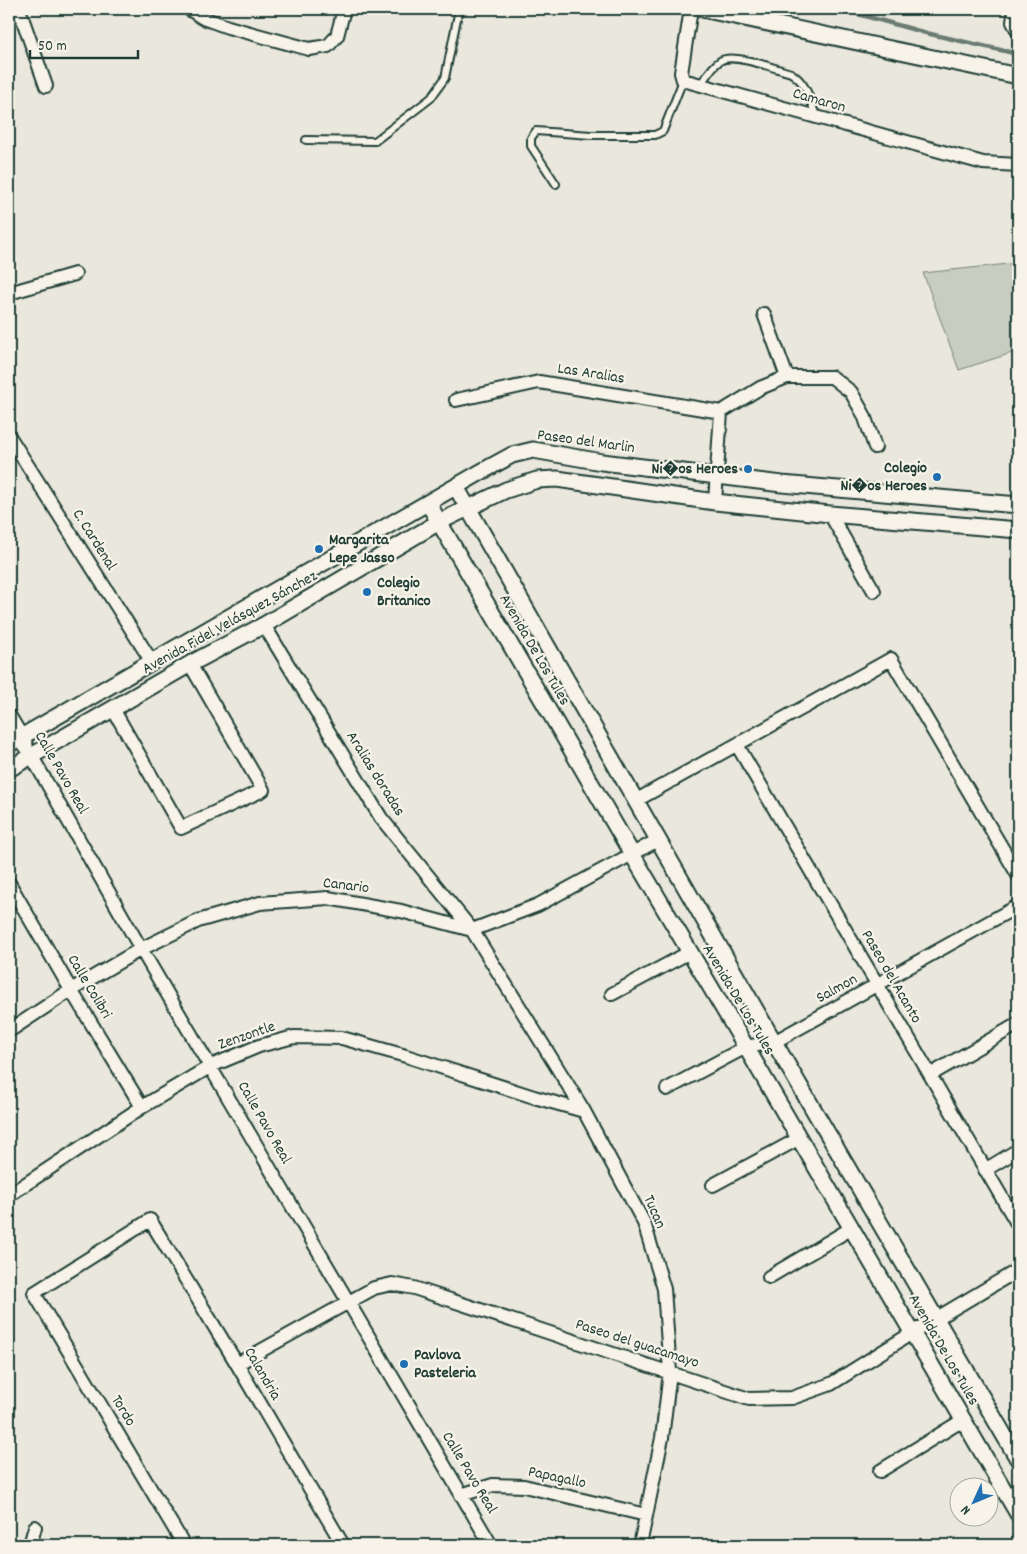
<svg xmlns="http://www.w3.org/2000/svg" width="1027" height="1554" font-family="Dekko,sans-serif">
<rect width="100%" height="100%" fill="#eae8dd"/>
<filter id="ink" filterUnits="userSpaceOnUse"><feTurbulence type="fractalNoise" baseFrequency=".02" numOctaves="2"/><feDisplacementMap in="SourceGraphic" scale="10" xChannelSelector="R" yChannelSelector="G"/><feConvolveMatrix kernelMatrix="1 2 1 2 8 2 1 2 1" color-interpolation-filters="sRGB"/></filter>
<g filter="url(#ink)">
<!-- pitch -->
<path fill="#c8ccc1" stroke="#74847a" d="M1018,263V351L959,370L923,273Z"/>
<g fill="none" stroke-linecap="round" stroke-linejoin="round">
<!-- stream -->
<path stroke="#6a7c72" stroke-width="4.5" d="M840,9L926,33L1018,54"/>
<!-- service casing -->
<g stroke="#1f3d34" stroke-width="10">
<path id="service" d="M700,85C706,77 712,66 720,61C732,52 776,69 791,73C807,83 810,100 816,116
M306,140L375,141L431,98L445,78L459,9
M556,184L531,146V138L536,131L591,135H655L663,131L683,80"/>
</g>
<!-- minor casing -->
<g stroke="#1f3d34" stroke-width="16">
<path id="minor" d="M19,9L46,86
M189,9L203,18L228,27L309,49L328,46L337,36L344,9
M691,9L681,73L683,80L983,163L1018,165
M1015,9L1013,22L1018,31
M9,293L75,274
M764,314L787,377
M456,400L539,382L721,412L760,388L787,377H832L851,392L864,415L875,447
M9,436L152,662
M715,502L721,412
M830,514L874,591
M264,625L381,818L472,930L584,1111L644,1223L664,1289L670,1372L662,1438L640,1545
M113,709L181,828L263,790L190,664
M737,745L1018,1225
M31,755L141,949L491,1545
M635,801L891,659L1018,875
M9,883L71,990L142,1107
M612,994L690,952
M9,1031L71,990L141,949L198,921L260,903L328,898L401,911L472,930L538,905L658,840
M930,1075L1018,1024
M667,1089L746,1047L774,1042L1018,906
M985,1170L1018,1150
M713,1185L798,1139
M9,1195L142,1107L211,1066L259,1046L294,1037L342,1038L406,1056L534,1097L584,1111
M769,1277L852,1228
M237,1364L374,1288L392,1284L414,1288L749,1399L792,1398L831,1384L912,1333L1018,1270
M880,1471L963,1420
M461,1495L493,1485L524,1486L646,1515
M30,1545L35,1527
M184,1545L34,1293L150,1220L237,1364L343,1545"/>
</g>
<!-- tertiary casing -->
<g stroke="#1f3d34" stroke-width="19">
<path id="tertiary" d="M702,9L1018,76
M456,487L774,1042L1018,1459
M428,503L632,854L746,1047L1018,1514
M9,718L25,745
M9,744L481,472L512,455L533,450L602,462L782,484L1018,505
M9,769L190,664L264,625L439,522L506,490L537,480L557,479L715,502L830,514L1018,530"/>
</g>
<!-- service -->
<use href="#service" stroke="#f7f3e8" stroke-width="6"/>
<!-- minor -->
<use href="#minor" stroke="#f7f3e8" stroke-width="12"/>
<!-- tertiary -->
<use href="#tertiary" stroke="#f7f3e8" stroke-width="15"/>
</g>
</g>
<!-- markers -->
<g fill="#1f6fb2" stroke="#f7f3e8" stroke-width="2">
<circle cx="748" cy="469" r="5"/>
<circle cx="937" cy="477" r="5"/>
<circle cx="319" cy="549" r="5"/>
<circle cx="367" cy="592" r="5"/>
<circle cx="404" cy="1364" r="5"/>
</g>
<g text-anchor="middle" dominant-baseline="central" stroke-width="4.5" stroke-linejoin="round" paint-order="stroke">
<!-- street labels -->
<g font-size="16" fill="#1f3d34" stroke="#f7f3e8">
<text transform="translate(819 101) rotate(16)">Camaron</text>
<text transform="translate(591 374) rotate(9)">Las Aralias</text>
<text transform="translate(586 442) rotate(8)">Paseo del Marlin</text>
<text transform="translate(94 540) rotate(58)">C. Cardenal</text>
<text transform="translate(230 623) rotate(-29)">Avenida Fidel Velásquez Sánchez</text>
<text transform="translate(534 650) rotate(60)">Avenida De Los Tules</text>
<text transform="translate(61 773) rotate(60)">Calle Pavo Real</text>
<text transform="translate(375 774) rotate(58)">Aralias doradas</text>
<text transform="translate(346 886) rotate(7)">Canario</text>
<text transform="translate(891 977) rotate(60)">Paseo del Acanto</text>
<text transform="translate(89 987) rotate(59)">Calle Colibri</text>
<text transform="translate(837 989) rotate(-29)">Salmon</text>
<text transform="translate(738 1000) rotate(59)">Avenida De Los Tules</text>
<text transform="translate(247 1036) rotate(-19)">Zenzontle</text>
<text transform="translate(264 1123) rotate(60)">Calle Pavo Real</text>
<text transform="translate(654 1212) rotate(67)">Tucan</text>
<text transform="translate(637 1344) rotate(18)">Paseo del guacamayo</text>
<text transform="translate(943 1350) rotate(60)">Avenida De Los Tules</text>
<text transform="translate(262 1374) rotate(60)">Calandria</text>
<text transform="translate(123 1411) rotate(59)">Tordo</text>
<text transform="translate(469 1473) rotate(59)">Calle Pavo Real</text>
<text transform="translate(557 1478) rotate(12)">Papagallo</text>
</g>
<!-- poi labels -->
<g font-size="16" font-weight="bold" fill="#1f3d34" stroke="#f7f3e8" text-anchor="start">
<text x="927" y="468" text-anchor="end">Colegio<tspan x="927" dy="18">Ni�os Heroes</tspan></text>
<text x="738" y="469" text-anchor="end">Ni�os Heroes</text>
<text x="329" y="540">Margarita<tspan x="329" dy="18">Lepe Jasso</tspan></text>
<text x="377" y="583">Colegio<tspan x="377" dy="18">Britanico</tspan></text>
<text x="414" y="1355">Pavlova<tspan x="414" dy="18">Pasteleria</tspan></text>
</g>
</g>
<!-- margin -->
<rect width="1027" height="1554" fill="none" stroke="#f7f3e8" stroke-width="30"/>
<rect x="15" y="15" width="997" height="1524" fill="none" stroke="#1f3d34" stroke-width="2" filter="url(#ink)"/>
<!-- north arrow -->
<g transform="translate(974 1502) rotate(226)"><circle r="24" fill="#f7f3e8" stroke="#a1aaa0"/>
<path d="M0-4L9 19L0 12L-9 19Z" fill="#1f6fb2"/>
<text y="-8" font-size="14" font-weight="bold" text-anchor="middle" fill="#1f3d34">N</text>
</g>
<!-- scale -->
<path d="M30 50v8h108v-8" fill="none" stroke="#1f3d34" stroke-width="2.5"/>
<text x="38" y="50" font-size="15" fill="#1f3d34" stroke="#f7f3e8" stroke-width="4" paint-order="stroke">50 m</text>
</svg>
